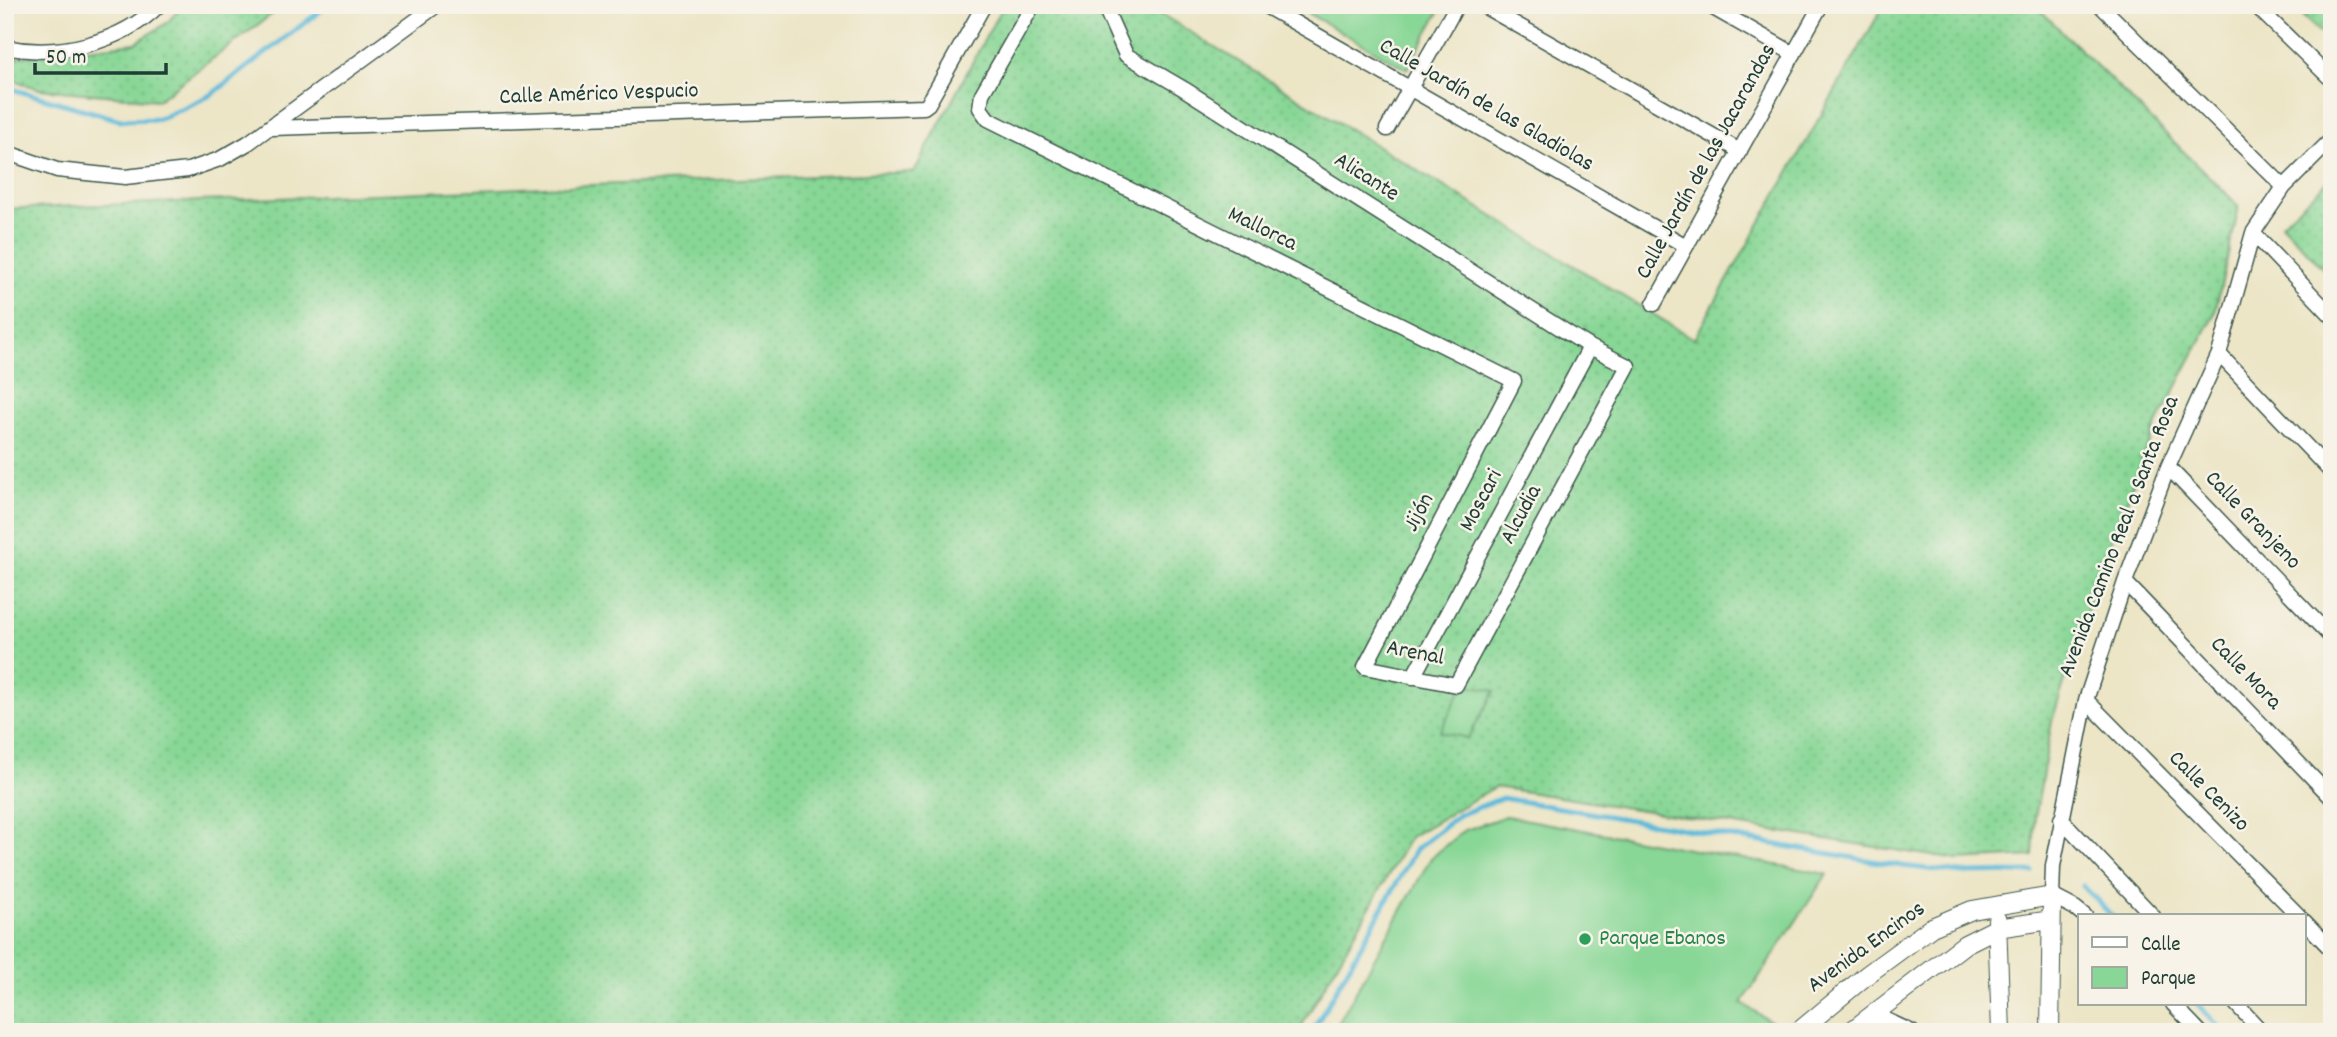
<svg xmlns="http://www.w3.org/2000/svg" width="2337" height="1037" font-family="Dekko,sans-serif">
<defs>
<pattern id="grass-dots" width="8" height="8" patternUnits="userSpaceOnUse" patternTransform="scale(1.75)"><rect width="8" height="8" fill="#88d796"/><path d="M2 2h.1M6 6h.1" fill="none" stroke="#75b982" stroke-width="1.8" stroke-linecap="round"/></pattern>
</defs>
<rect width="100%" height="100%" fill="#f7f3e8"/>
<filter id="ink" filterUnits="userSpaceOnUse"><feTurbulence type="fractalNoise" baseFrequency=".0143" numOctaves="2"/><feDisplacementMap in="SourceGraphic" scale="14" xChannelSelector="R" yChannelSelector="G"/><feConvolveMatrix kernelMatrix="1 2 1 2 8 2 1 2 1" color-interpolation-filters="sRGB"/></filter>
<filter id="wash" filterUnits="userSpaceOnUse"><feTurbulence type="fractalNoise" baseFrequency=".00686" numOctaves="4" result="noise"/><feDisplacementMap in="SourceGraphic" scale="28" xChannelSelector="R" yChannelSelector="G"/><feGaussianBlur stdDeviation="1.57" result="paint"/><feColorMatrix in="noise" values="0 0 0 0 0 0 0 0 0 0 0 0 0 0 0 0 0 1.4 0 .05"/><feComposite in="paint" operator="in"/></filter>
<g filter="url(#wash)">
<rect width="100%" height="100%" fill="#ece5c6"/>
<!-- grass -->
<path fill="url(#grass-dots)" stroke="#548a65" stroke-width="2" d="M182,5H284L158,100L39,89L5,77V59L135,43L168,22Z
M1003,5H1146L1694,339L1884,5H2035L2239,206L2215,313L2154,430L2097,579L2052,721L2035,818L2033,856L1958,860L1495,787L1410,837L1301,1027L1294,1032H5V209L914,172Z
M2291,5H2332V44Z
M2332,177V278L2281,224Z"/>
<!-- green -->
<path fill="#88d796" stroke="#548a65" stroke-width="2" d="M1293,5H1443L1407,69Z
M1464,684L1495,691L1468,738L1440,732Z
M1506,816L1827,874L1742,1003L1782,1029L1779,1032H1333L1431,858L1463,831Z"/>
<g fill="none" stroke-linecap="round" stroke-linejoin="round">
<!-- stream -->
<path stroke="#5cbada" stroke-width="5" d="M5,87L120,120L159,119L211,95L328,5
M2083,886L2112,916
M2197,1004L2224,1032
M1312,1032L1416,849L1459,815L1502,798L1902,866L1963,873L2032,872"/>
</g>
</g>
<g filter="url(#ink)">
<g fill="none" stroke-linecap="round" stroke-linejoin="round">
<!-- minor casing -->
<g stroke="#3e564a" stroke-width="17">
<path id="minor" d="M1033,5L982,94L980,108L988,119L1514,381L1365,667L1456,685L1628,366L1590,347L1184,89L1126,55L1104,5
M1264,5L1686,246
M1482,5L1740,151
M1708,5L1794,54
M2100,5L2284,187
M2255,5L2332,80
M5,47C58,58 121,43 159,5
M272,128L924,107L928,104L984,5
M1387,129L1457,5
M5,152L57,170L125,177L188,170L220,159L248,143L437,5
M2253,233L2332,316
M1654,304L1821,5
M2219,354L2332,473
M2168,467L2332,638
M2125,582L2332,798
M1413,677L1590,347
M2086,700L2299,916
M2061,819L2153,916
M2085,916L2075,908L2052,896L2053,866L2086,700L2125,582L2168,467L2219,354L2253,233L2284,187L2332,139
M2304,921L2332,950
M2173,1004L2200,1032
M2236,1004L2262,1032
M1870,1017L1884,1019L1912,1032"/>
</g>
<!-- tertiary casing -->
<g stroke="#3e564a" stroke-width="20">
<path id="tertiary" d="M1997,920L2001,1032
M1798,1032L1868,974L1932,927L1972,910L2052,896L2050,1032
M1850,1032L1965,944L1997,928L2051,920"/>
</g>
<!-- minor -->
<use href="#minor" stroke="#fff" stroke-width="14"/>
<!-- tertiary -->
<use href="#tertiary" stroke="#fff" stroke-width="18"/>
</g>
</g>
<!-- markers -->
<circle fill="#2e9e5b" stroke="#f7f3e8" stroke-width="2.5" cx="1585" cy="939" r="7"/>
<g text-anchor="middle" dominant-baseline="central" stroke-width="5" stroke-linejoin="round" paint-order="stroke">
<!-- street labels -->
<g font-size="23" fill="#1f3d34" stroke="#f7f3e8">
<text transform="translate(599 95) rotate(-2)">Calle Américo Vespucio</text>
<text transform="translate(1486 106) rotate(30)">Calle Jardín de las Gladiolas</text>
<text transform="translate(1707 162) rotate(-61)">Calle Jardín de las Jacarandas</text>
<text transform="translate(1366 178) rotate(32)">Alicante</text>
<text transform="translate(1262 230) rotate(26)">Mallorca</text>
<text transform="translate(1482 501) rotate(-62)">Moscari</text>
<text transform="translate(1420 513) rotate(-62)">Jijón</text>
<text transform="translate(1522 515) rotate(-62)">Alcudia</text>
<text transform="translate(2252 521) rotate(46)">Calle Granjeno</text>
<text transform="translate(2120 537) rotate(-69)">Avenida Camino Real a Santa Rosa</text>
<text transform="translate(1415 654) rotate(11)">Arenal</text>
<text transform="translate(2245 674) rotate(46)">Calle Mora</text>
<text transform="translate(2208 792) rotate(45)">Calle Cenizo</text>
<text transform="translate(1867 948) rotate(-36)">Avenida Encinos</text>
</g>
<!-- leisure labels -->
<g font-size="23" fill="#27864d" stroke="#f7f3e8" text-anchor="start">
<text x="1599" y="939">Parque Ebanos</text>
</g>
</g>
<!-- margin -->
<rect width="2337" height="1037" fill="none" stroke="#f7f3e8" stroke-width="28"/>
<!-- legend -->
<rect x="2078" y="914" width="228" height="91" fill="#f7f3e8" stroke="#a1aaa0" stroke-width="2"/>
<rect x="2092" y="937" width="35" height="10" fill="#ffffff" stroke="#a1aaa0" stroke-width="2"/>
<text x="2141" y="950" font-size="21" fill="#1f3d34">Calle</text>
<rect x="2092" y="967" width="35" height="21" fill="#88d796" stroke="#a1aaa0" stroke-width="2"/>
<text x="2141" y="984" font-size="21" fill="#1f3d34">Parque</text>
<!-- scale -->
<path d="M35 63v10h131v-10" fill="none" stroke="#1f3d34" stroke-width="3.5"/>
<text x="46" y="63" font-size="21" fill="#1f3d34" stroke="#f7f3e8" stroke-width="5" paint-order="stroke">50 m</text>
</svg>
